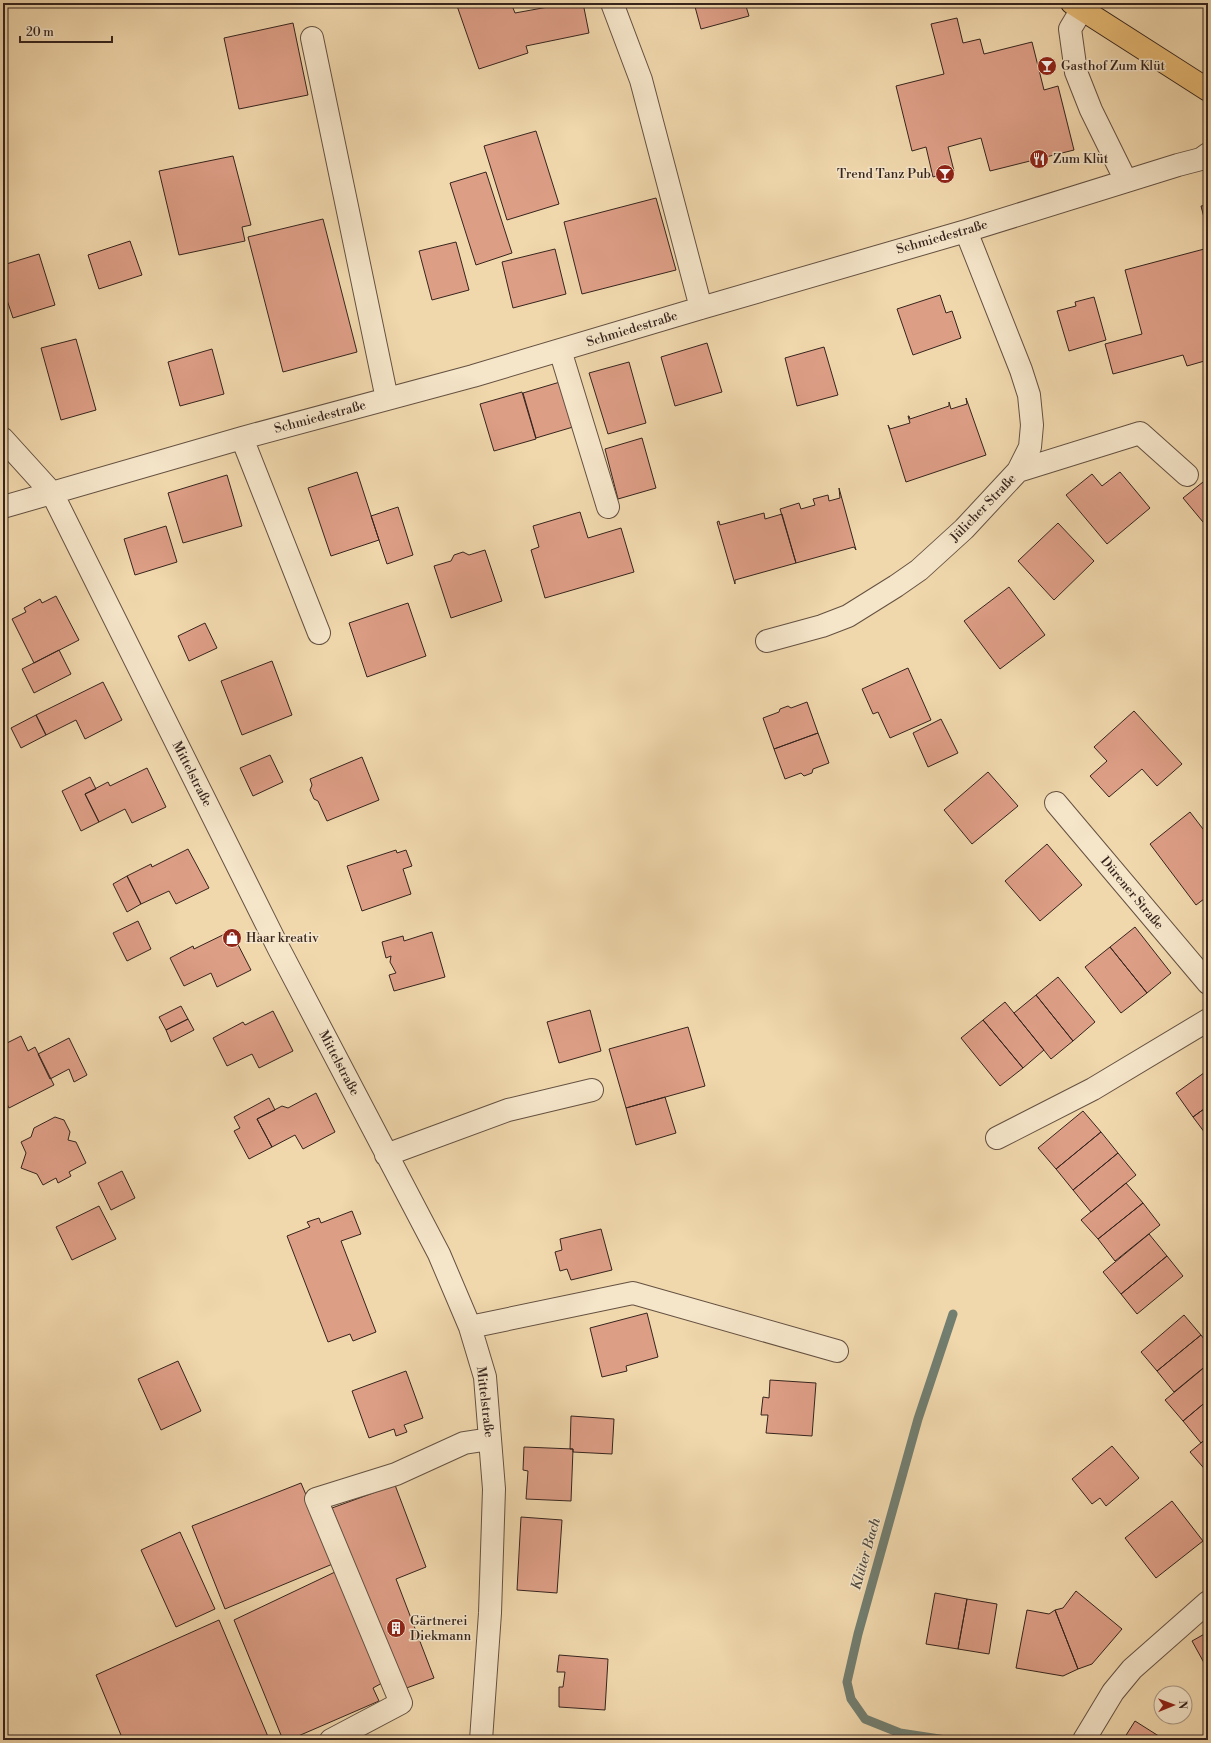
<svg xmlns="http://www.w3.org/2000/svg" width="1211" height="1743" font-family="'Libre Bodoni',serif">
<rect width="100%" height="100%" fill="#f0d7ac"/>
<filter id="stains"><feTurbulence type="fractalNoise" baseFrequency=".005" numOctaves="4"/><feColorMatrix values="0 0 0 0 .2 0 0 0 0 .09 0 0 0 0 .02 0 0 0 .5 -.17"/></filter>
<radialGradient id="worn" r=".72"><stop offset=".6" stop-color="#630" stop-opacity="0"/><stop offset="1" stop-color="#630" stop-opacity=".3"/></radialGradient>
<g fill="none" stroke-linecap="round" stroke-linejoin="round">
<!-- stream -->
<path stroke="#727e70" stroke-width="9" d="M946,1740L900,1733L865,1719L851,1699L847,1682L858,1634L918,1419L953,1314"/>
</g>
<!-- building -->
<path fill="#dd9e86" stroke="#36241d" d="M456,3H511L515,13L570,3H583L589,33L526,46L528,53L479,69Z
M694,3H745L749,16L701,29Z
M957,18L963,43L980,39L984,54L1032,42L1044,90L1058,86L1074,150L990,171L981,138L948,147L954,171L933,177L926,147L912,151L896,86L944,74L931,24Z
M293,23L308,95L239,109L224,38Z
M536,131L559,204L507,220L484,146Z
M233,156L251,225L242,227L245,241L179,255L159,171Z
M486,172L512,253L476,265L450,183Z
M656,198L676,270L582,294L564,222Z
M1208,205V233L1201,206Z
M323,219L357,352L283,372L248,237Z
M130,241L142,275L99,289L88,255Z
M456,242L469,290L432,300L419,251Z
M1208,248V360L1187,366L1183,355L1113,374L1105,344L1142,334L1125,270Z
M555,249L566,294L513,308L502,262Z
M39,254L55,305L13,318L3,288V265Z
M940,295L946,313L952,311L961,338L913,355L897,309Z
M1094,297L1106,340L1069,351L1057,311L1076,306L1075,302Z
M76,339L96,410L61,420L41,348Z
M707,343L722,392L675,406L661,357Z
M824,347L838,395L797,406L785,358Z
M212,349L224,394L180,406L168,362Z
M629,362L646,423L608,434L589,373Z
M560,382L573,427L536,438L523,393Z
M522,392L536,439L494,451L480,404Z
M966,398L986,455L906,482L888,425L890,429L910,423L908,416H909L910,419L949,406V402L951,409L967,404Z
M642,438L656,488L618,499L605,449Z
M357,472L379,540L331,556L308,488Z
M1120,472L1150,508L1107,544L1066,495L1092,474L1102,486Z
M227,475L242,526L183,543L168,493Z
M1208,478V528L1183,498Z
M839,488L856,550L854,547L796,563L780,509L799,503L801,509L815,505L813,499L828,495L829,501L840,498Z
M398,507L413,555L387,564L371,516Z
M580,512L588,538L621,528L634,572L545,598L531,550L539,547L533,526Z
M764,513L765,519L782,514L796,563L735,580V584L717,522L719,521L720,525Z
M1058,523L1094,561L1054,600L1018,561Z
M166,526L177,562L135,575L124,539Z
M485,550L502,601L451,618L434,566L451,561L454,555L463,552L469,555Z
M1009,587L1045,635L1000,669L964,621Z
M56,596L79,640L34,663L12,619L26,612L24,608L40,599L42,603Z
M408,603L426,656L367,677L349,623Z
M205,623L217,648L189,661L178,636Z
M59,650L71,674L34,693L22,669Z
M272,661L292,715L242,735L221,681Z
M908,668L931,720L890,738L878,712L873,714L862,689Z
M103,682L122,720L85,739L76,720L46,735L36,715Z
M807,702L818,733L774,749L763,718L779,712L780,709L788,706L791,708Z
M1134,711L1182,764L1157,786L1142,769L1109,797L1090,776L1107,761L1094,747Z
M36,715L46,735L21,748L11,728Z
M941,719L958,753L928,767L913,733Z
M818,733L829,763L813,769L812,773L804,776L801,773L785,779L774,749Z
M270,755L283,782L253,796L240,768Z
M362,757L379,800L327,821L318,801L314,799L310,790L312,785L310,779Z
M147,768L166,807L132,823L125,809L99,822L85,794L108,782L110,786Z
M988,772L1018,806L972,844L944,810Z
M90,777L96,789L85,794L99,822L81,831L62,791Z
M1190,812L1203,829L1208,825V896L1196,905L1150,844Z
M1047,844L1082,885L1040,921L1005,881Z
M188,849L209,888L176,904L169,891L141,904L127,876L151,864L152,867Z
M396,850L397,853L406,850L412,866L403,869L411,894L362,911L347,866Z
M127,876L141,904L127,912L113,884Z
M138,921L151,949L127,961L113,933Z
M1135,927L1171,973L1147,993L1110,947Z
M231,931L251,970L217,987L211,973L184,986L170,958L193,946L194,949Z
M432,932L445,977L394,991L389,975L396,973L390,962L391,956L386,958L382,942L403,936L404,941Z
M1110,947L1147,993L1121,1013L1085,967Z
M1058,977L1095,1022L1073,1041L1036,995Z
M1036,995L1073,1041L1051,1059L1014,1013Z
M1005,1002L1044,1050L1023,1068L983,1020Z
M181,1006L188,1019L166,1030L159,1017Z
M590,1010L601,1051L559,1063L547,1022Z
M273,1011L293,1051L259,1068L252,1054L227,1066L213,1038L243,1022L245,1025Z
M188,1019L194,1030L171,1042L166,1030Z
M983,1020L1023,1068L1000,1086L961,1038Z
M688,1027L705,1086L626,1108L609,1049Z
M21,1036L28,1051L35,1047L54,1085L9,1108L6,1102L3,1103V1045Z
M69,1038L87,1075L74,1082L69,1069L50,1079L38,1054Z
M1208,1070V1106L1193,1117L1176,1093Z
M316,1093L335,1132L303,1149L295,1135L272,1147L257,1119L282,1106L288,1108Z
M665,1097L676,1133L636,1145L626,1108Z
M269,1098L275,1110L257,1119L272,1147L249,1159L234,1131L240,1128L234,1117Z
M1208,1106V1137L1193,1117Z
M1083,1111L1101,1132L1056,1169L1038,1148Z
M55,1117L64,1120L70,1132L68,1140L76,1142L86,1163L69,1172L71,1176L58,1183L56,1178L43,1185L37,1174L21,1168L26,1153L21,1142L31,1137L34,1128Z
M1101,1132L1118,1153L1073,1190L1056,1169Z
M1118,1153L1136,1175L1091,1212L1073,1190Z
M122,1171L135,1198L111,1210L98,1183Z
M1126,1183L1143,1203L1098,1239L1081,1220Z
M1143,1203L1160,1225L1115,1261L1098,1239Z
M99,1206L116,1239L72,1260L56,1227Z
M352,1211L361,1234L341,1241L376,1332L353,1341L350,1334L328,1342L287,1236L310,1227L307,1222L319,1218L321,1223Z
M601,1229L612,1270L571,1280L567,1269L560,1271L555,1252L562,1250L560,1239Z
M1149,1234L1167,1256L1121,1294L1103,1272Z
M1167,1256L1183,1276L1137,1314L1121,1294Z
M647,1313L658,1357L626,1366L627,1371L602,1377L590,1328Z
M1184,1315L1201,1335L1157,1371L1141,1352Z
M1201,1335L1208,1344V1364L1174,1392L1157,1371Z
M178,1361L201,1411L161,1430L138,1379Z
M1206,1366L1208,1368V1400L1183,1421L1165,1400Z
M406,1371L423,1418L404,1425L407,1432L396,1436L394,1429L369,1438L352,1391Z
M770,1380L816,1383L812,1436L766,1433L768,1415H761L763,1397L769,1398Z
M1208,1400V1437L1201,1443L1183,1421Z
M571,1416L614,1419L612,1454L573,1452V1449H570Z
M1208,1437V1473L1190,1452Z
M1112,1446L1139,1478L1106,1506L1100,1498L1092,1504L1072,1479Z
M524,1447L573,1449L571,1501L526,1499L528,1471L523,1470Z
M301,1483L335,1563L225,1609L192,1526Z
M395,1485L426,1567L396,1579L434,1678L401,1690L332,1508Z
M1172,1501L1203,1541L1156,1578L1125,1538Z
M521,1517L562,1520L557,1593L517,1590Z
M180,1532L215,1609L176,1627L141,1550Z
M335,1572L382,1683L373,1688L379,1701L289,1740H283L234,1620Z
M1076,1591L1122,1629L1092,1664L1078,1669L1055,1610L1063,1608Z
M935,1593L967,1599L958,1649L926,1644Z
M967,1599L997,1604L989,1654L958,1649Z
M1027,1610L1049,1614L1055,1610L1078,1669L1063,1676L1016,1668Z
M219,1620L269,1739L266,1740H123L96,1675Z
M1208,1632V1670L1192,1641Z
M559,1655L608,1659L605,1710L559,1707V1687H563L565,1672H557Z
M1135,1721L1165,1740H1123Z"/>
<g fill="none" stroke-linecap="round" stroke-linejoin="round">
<!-- minor casing -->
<g stroke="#645141" stroke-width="24">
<path id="minor" d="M612,3L641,80L701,308
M1082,9L1070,29L1076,72L1091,110L1126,181
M312,38L387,399
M560,350L608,507
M242,438L319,633
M3,439L52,493L279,949L439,1254L470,1327L485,1377L494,1489L490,1613L481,1740
M1018,471L1140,433L1187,475
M3,507L242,438L473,376L701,308L966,231L1178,165L1201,159L1208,154
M767,641L822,626L848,616L896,586L919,570L964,529L1018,471L1030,447L1032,425L1029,395L1021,370L966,231
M1056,803L1208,983
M997,1138L1093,1089L1208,1020
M386,1155L508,1110L592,1090
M470,1327L633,1293L837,1351
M331,1740L401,1703L316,1499L396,1474L464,1443L490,1439
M1084,1740L1113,1692L1132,1669L1208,1602"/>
</g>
<!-- major casing -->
<g stroke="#36241d" stroke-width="24">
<path id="major" d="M1072,3L1208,90"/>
</g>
<!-- minor -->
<use href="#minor" stroke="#f5e5c9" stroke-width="22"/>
<!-- major -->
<use href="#major" stroke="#e8bc76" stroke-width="22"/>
</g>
<!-- icons -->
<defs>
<g id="bar-disc" transform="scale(1)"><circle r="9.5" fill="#8f2418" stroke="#f5e5c9"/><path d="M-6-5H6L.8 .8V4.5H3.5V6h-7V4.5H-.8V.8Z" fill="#fff"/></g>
<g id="restaurant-disc" transform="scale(1)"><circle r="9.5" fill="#8f2418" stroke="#f5e5c9"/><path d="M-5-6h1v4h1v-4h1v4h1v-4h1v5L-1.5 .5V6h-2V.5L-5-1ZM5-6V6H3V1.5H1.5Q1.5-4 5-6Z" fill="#fff"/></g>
<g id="shop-disc" transform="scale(1)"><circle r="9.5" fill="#8f2418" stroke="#f5e5c9"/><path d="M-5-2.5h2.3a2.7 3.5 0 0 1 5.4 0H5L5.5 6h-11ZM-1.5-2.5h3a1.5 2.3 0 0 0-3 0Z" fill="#fff"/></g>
<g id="building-disc" transform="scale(1)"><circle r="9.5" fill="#8f2418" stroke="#f5e5c9"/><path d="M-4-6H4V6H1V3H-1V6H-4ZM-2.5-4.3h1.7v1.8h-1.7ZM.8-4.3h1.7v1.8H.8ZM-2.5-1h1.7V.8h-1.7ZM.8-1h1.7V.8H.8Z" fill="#fff"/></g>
</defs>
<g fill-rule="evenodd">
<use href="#bar-disc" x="1047" y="66"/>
<use href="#restaurant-disc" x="1039" y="159"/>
<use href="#bar-disc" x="945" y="174"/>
<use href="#shop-disc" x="232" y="938"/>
<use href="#building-disc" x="396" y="1628"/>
</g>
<g text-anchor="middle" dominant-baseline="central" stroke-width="3" stroke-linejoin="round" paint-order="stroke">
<!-- poi labels -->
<g font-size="13" fill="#36241d" stroke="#f5e5c9" text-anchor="start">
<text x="1061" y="66">Gasthof Zum Klüt</text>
<text x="1053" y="159">Zum Klüt</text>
<text x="931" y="174" text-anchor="end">Trend Tanz Pub</text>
<text x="246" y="938">Haar kreativ</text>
<text x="410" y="1621">Gärtnerei<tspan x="410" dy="15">Diekmann</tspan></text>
</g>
<!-- street labels -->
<g font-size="13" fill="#36241d" stroke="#f5e5c9">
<text transform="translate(942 237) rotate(-16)">Schmiedestraße</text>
<text transform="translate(632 329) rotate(-17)">Schmiedestraße</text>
<text transform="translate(320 417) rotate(-15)">Schmiedestraße</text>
<text transform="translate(983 508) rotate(-46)">Jülicher Straße</text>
<text transform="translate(192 774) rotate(63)">Mittelstraße</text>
<text transform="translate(1132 893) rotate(50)">Dürener Straße</text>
<text transform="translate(339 1063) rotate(62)">Mittelstraße</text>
<text transform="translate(485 1402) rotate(83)">Mittelstraße</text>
</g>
<!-- water labels -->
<g font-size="14" font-style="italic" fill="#4f4a40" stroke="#f5e5c9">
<text transform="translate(866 1554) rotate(-74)">Klüter Bach</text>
</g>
</g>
<!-- margin -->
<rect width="1211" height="1743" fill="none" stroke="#f0d7ac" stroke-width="16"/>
<rect x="4" y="4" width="1203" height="1735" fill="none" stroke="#36241d" stroke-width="2"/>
<rect x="8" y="8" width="1195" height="1727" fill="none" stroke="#36241d"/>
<!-- north arrow -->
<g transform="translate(1173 1705) rotate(89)"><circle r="19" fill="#f5e5c9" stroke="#a99884"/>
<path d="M0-3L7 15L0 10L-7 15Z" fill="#8f2418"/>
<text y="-6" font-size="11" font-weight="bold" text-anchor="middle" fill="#36241d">N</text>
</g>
<!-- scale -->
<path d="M20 36v6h92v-6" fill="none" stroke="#36241d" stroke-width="2"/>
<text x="26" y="36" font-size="12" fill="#36241d" stroke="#f5e5c9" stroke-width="3" paint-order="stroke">20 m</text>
<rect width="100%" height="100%" filter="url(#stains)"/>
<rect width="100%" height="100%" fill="url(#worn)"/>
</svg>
